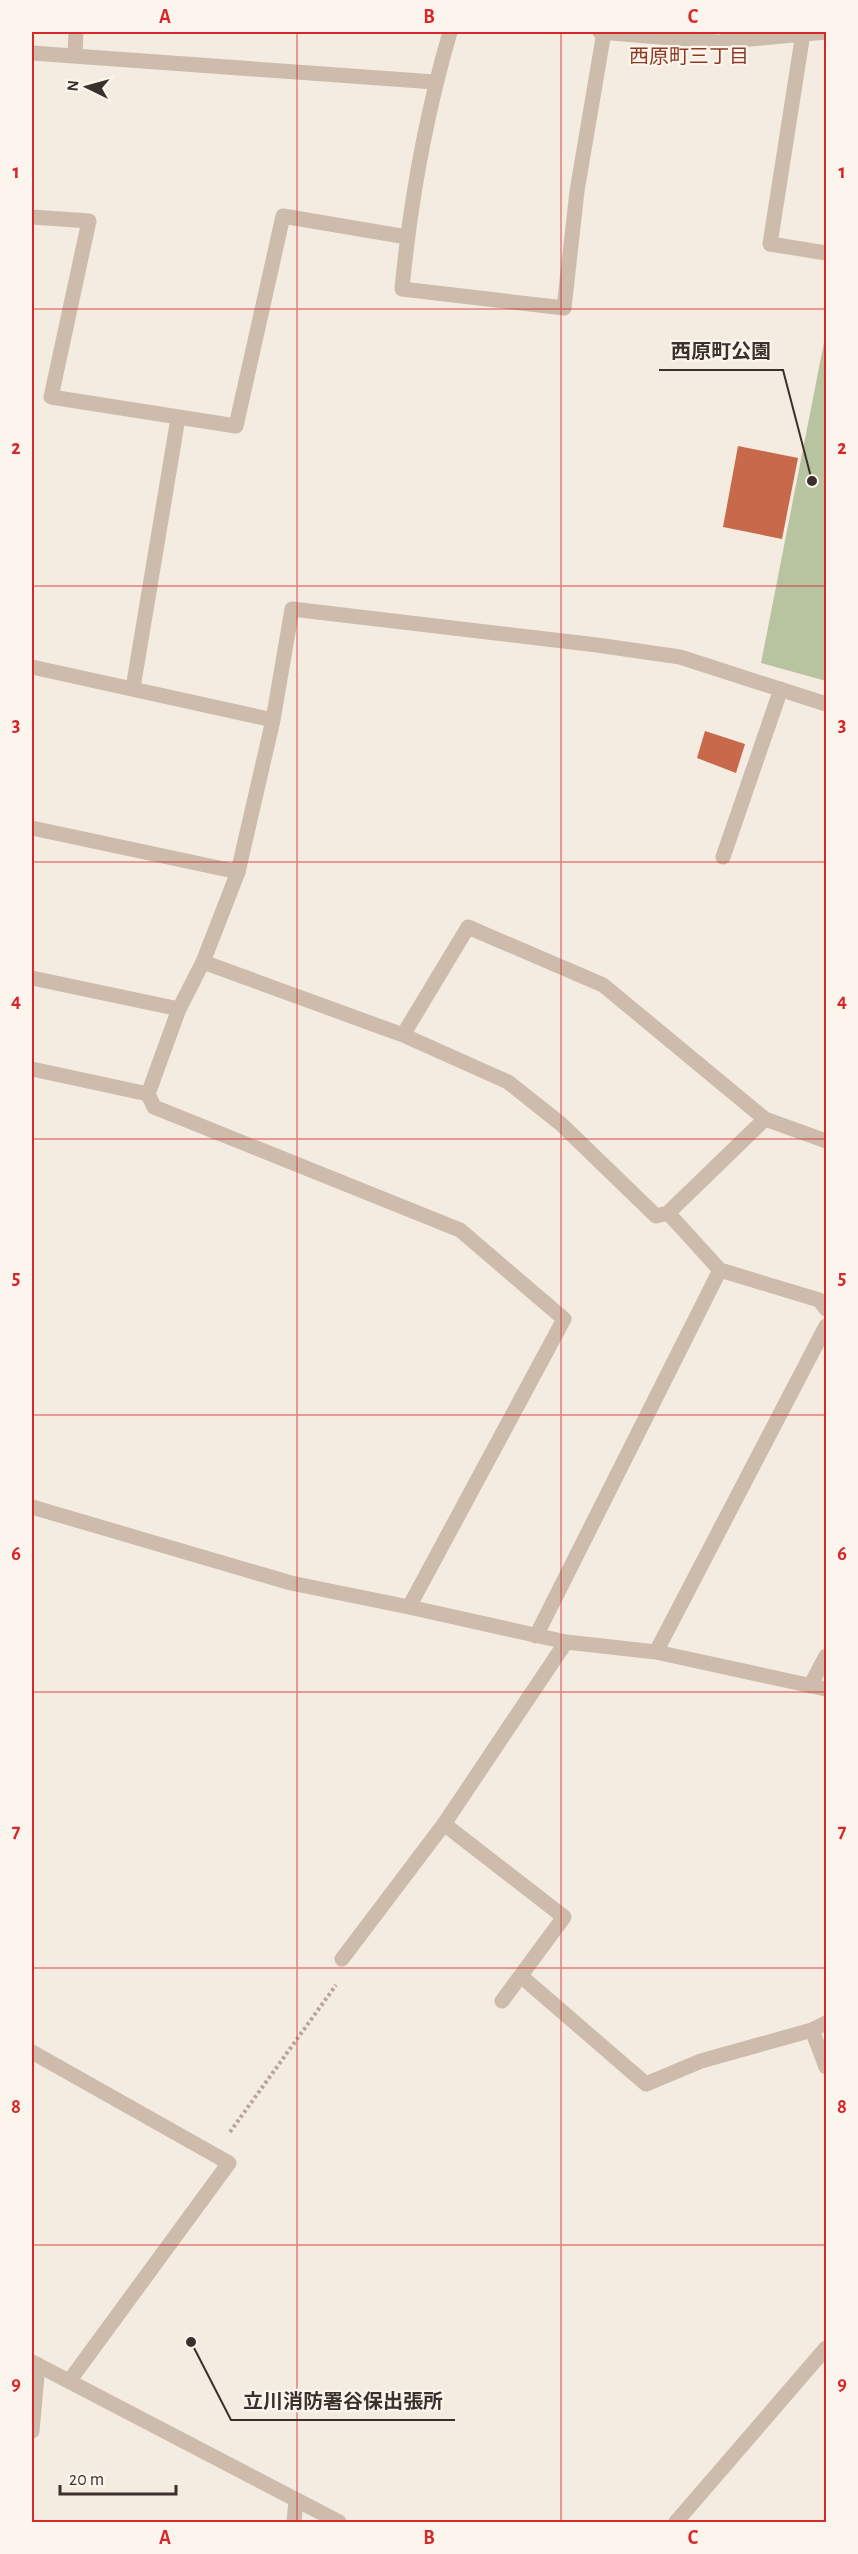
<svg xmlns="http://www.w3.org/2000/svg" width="858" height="2554" font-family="'Alegreya Sans','Noto Sans JP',sans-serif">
<rect width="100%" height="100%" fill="#f4ebe1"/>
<!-- green -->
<path fill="#b8c4a0" d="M826,332V681L761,663Z"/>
<!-- building -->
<path fill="#c8694b" d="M738,446L798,458L782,539L723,527Z
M705,731L745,744L736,773L697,758Z"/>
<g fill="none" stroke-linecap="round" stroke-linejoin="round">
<!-- path -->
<path stroke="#b9a596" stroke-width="4" stroke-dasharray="3 3" stroke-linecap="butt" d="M230,2132L336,1985"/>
<!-- service -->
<path stroke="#cdbbac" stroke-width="15" d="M32,53L435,82
M75,55L76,32
M133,688L178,418
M32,828L238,872
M203,962L403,1035L508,1082L561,1124L656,1216L668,1213L720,1270L819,1300L826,1309
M32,978L179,1009
M403,1035L468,927L603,985L765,1119L826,1141
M148,1094L154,1107L460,1230L564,1319L409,1607L566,1642L656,1652L826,1689
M668,1213L765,1119
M536,1636L720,1270
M656,1652L826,1326
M810,1686L826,1656
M444,1824L564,1917L502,2001
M342,1959L444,1824L566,1642
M522,1977L646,2084L701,2061L812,2030"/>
<!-- minor -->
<path stroke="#cdbbac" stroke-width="15" d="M450,32C426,115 410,203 402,289L564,308L577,191L604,32
M600,32L718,42L826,32
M803,33L770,244L826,253
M32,217L89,221L51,397L236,426L283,216L407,237
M32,667L273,720
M723,857L781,689
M32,1069L148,1094L179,1009L203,962L238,872L273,720L292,609L597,645L680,657L826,704
M32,1507L291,1583L409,1607
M826,2023L812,2030L826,2067
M32,2052L229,2163L70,2380
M32,2362L339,2522
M294,2522L296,2500
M676,2522L826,2348"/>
<!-- tertiary -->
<path stroke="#cdbbac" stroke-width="15" d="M32,2431L38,2365"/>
</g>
<!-- grid -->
<path fill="none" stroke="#d62828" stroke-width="1.5" stroke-opacity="0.55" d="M297,32V2522M561,32V2522M32,309H826M32,586H826M32,862H826M32,1139H826M32,1415H826M32,1692H826M32,1968H826M32,2245H826"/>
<g text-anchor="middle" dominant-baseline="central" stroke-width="4.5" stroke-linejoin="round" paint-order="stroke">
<!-- neighbourhood labels -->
<g font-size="20" fill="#8c3b22" stroke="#fbf5ee">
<text x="689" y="57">西原町三丁目</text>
</g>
</g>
<!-- callouts -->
<path fill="none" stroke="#3b302b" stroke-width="2" d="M812 481L783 370H659M191 2342L231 2420H455"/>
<g fill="#3b302b" stroke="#fbf5ee" stroke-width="2">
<circle cx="812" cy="481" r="6"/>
<circle cx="191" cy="2342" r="6"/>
</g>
<g font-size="20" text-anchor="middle" font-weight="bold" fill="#3b302b" stroke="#fbf5ee" stroke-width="4.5" stroke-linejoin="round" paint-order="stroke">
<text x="721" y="358">西原町公園</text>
<text x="343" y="2408">立川消防署谷保出張所</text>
</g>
<!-- border -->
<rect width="858" height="2554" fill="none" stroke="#fbf5ee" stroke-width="66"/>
<!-- north arrow -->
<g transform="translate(87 87) rotate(275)" stroke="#fbf5ee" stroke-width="4.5" paint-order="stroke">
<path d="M0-4.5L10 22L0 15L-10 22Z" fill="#3b302b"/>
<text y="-9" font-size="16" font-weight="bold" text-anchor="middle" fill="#3b302b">N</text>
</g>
<!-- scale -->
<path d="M60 2485v9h116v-9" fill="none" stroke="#3b302b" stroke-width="3"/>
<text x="69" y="2485" font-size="18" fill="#3b302b" stroke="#fbf5ee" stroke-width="4.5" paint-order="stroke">20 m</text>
<rect x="33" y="33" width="792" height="2488" fill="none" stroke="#d62828" stroke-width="2"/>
<g font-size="20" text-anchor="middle" font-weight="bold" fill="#d62828">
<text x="165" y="23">A</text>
<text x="429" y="23">B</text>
<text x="693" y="23">C</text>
<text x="16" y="178">1</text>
<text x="842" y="178">1</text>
<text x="16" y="454">2</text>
<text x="842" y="454">2</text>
<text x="16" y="731">3</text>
<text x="842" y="731">3</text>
<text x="16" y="1007">4</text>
<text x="842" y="1007">4</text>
<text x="16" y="1284">5</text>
<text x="842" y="1284">5</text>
<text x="16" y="1560">6</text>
<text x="842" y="1560">6</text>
<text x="16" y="1837">7</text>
<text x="842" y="1837">7</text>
<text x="16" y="2113">8</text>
<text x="842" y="2113">8</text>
<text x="16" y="2390">9</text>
<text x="842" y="2390">9</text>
<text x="165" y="2544">A</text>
<text x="429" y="2544">B</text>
<text x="693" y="2544">C</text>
</g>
</svg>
